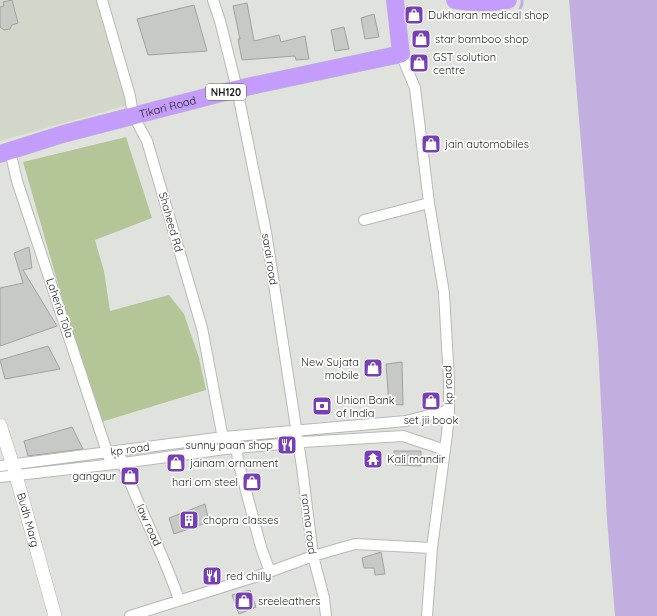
<svg xmlns="http://www.w3.org/2000/svg" width="657" height="616" font-family="Quicksand,sans-serif">
<rect width="100%" height="100%" fill="#e0e3dd"/>
<!-- built -->
<path fill="#d2d7ca" d="M0,0H101L131,104L0,141Z"/>
<!-- green -->
<path fill="#b4c598" d="M126,137L152,218L95,240L104,271L110,311L169,295L184,314L199,358L206,390L98,423L23,162Z"/>
<!-- water -->
<path fill="#c2afe0" d="M569,0H657V616H615L607,519L598,346Z"/>
<g fill="none" stroke-linecap="round" stroke-linejoin="round">
<!-- stream -->
<path stroke="#c2afe0" stroke-width="3" d="M516,19L522,4V0"/>
</g>
<!-- building -->
<path fill="#c7c9c4" stroke="#a0a29d" d="M12,0L18,23L12,25L10,29L4,30L0,27V7L4,6L3,2Z
M247,3L254,41L279,35L281,42L305,36L309,59L296,60L295,56L242,60L238,39H240L233,6Z
M194,5L207,51L148,55L137,19Z
M374,14L379,37L365,39L361,18Z
M344,27L349,49L335,51L331,30Z
M29,247L32,268L23,270L57,326L0,346V288L23,283L14,253Z
M48,346L60,369L5,379L0,360Z
M402,362L403,405L389,404L386,364Z
M72,427L83,449L28,456L24,441Z
M394,451H421V466L395,465Z
M205,504L209,522L174,534L169,518Z
M381,552L385,574L375,575L374,568H364L362,558Z
M250,590L256,607L239,614L232,595Z"/>
<g fill="none" stroke-linecap="round" stroke-linejoin="round">
<!-- minor casing -->
<g stroke="#b7bab4" stroke-width="12">
<path id="minor" d="M102,0L130,96L133,115L147,141L202,328L225,449
M213,0L220,21L237,89L266,232L302,467L313,556L324,598L326,616
M10,151L17,181L109,458
M364,220L429,203
M236,442L238,461L261,547L270,572
M121,458C137,506 163,551 179,600
M0,466L224,437L406,421L449,410
M0,477L123,463L225,449L303,442L403,436L445,450
M130,616L258,576L313,556L355,544L432,548L447,434L449,410V381L444,293L429,203L415,88L401,54
M427,616L432,548"/>
</g>
<!-- tertiary casing -->
<g stroke="#b7bab4" stroke-width="14">
<g id="tertiary">
<path id="s1" d="M0,425L13,465L55,616"/>
</g>
</g>
<!-- trunk casing -->
<g stroke="#bfbfbf" stroke-width="18">
<g id="trunk">
<path d="M455,0C473,3 490,4 508,0"/>
<path id="s2" d="M0,154L63,134L237,89L401,54L395,0"/>
</g>
</g>
<!-- minor -->
<use href="#minor" stroke="#fff" stroke-width="10"/>
<!-- tertiary -->
<use href="#tertiary" stroke="#fff" stroke-width="13"/>
<!-- trunk -->
<use href="#trunk" stroke="#c49cfc" stroke-width="17"/>
</g>
<!-- icons -->
<defs>
<g id="shop-square" transform="scale(1)"><rect x="-9" y="-9" width="18" height="18" rx="4" fill="#773fb5" stroke="#fff"/><path d="M-5-2.5h2.3a2.7 3.5 0 0 1 5.4 0H5L5.5 6h-11ZM-1.5-2.5h3a1.5 2.3 0 0 0-3 0Z" fill="#fff"/></g>
<g id="bank-square" transform="scale(1)"><rect x="-9" y="-9" width="18" height="18" rx="4" fill="#773fb5" stroke="#fff"/><path d="M-6-4H6V4H-6ZM0-2.3a2.3 2.3 0 1 0 0 4.6a2.3 2.3 0 1 0 0-4.6Z" fill="#fff"/></g>
<g id="restaurant-square" transform="scale(1)"><rect x="-9" y="-9" width="18" height="18" rx="4" fill="#773fb5" stroke="#fff"/><path d="M-5-6h1v4h1v-4h1v4h1v-4h1v5L-1.5 .5V6h-2V.5L-5-1ZM5-6V6H3V1.5H1.5Q1.5-4 5-6Z" fill="#fff"/></g>
<g id="temple-square" transform="scale(1)"><rect x="-9" y="-9" width="18" height="18" rx="4" fill="#773fb5" stroke="#fff"/><path d="M0-6L5-2H3V0L6.5 2.5H4V6H1.5V3h-3V6H-4V2.5H-6.5L-3 0V-2H-5Z" fill="#fff"/></g>
<g id="building-square" transform="scale(1)"><rect x="-9" y="-9" width="18" height="18" rx="4" fill="#773fb5" stroke="#fff"/><path d="M-4-6H4V6H1V3H-1V6H-4ZM-2.5-4.3h1.7v1.8h-1.7ZM.8-4.3h1.7v1.8H.8ZM-2.5-1h1.7V.8h-1.7ZM.8-1h1.7V.8H.8Z" fill="#fff"/></g>
</defs>
<g fill-rule="evenodd">
<use href="#shop-square" x="414" y="15"/>
<use href="#shop-square" x="421" y="39"/>
<use href="#shop-square" x="419" y="63"/>
<use href="#shop-square" x="431" y="144"/>
<use href="#shop-square" x="373" y="368"/>
<use href="#shop-square" x="431" y="401"/>
<use href="#bank-square" x="322" y="406"/>
<use href="#restaurant-square" x="287" y="445"/>
<use href="#temple-square" x="373" y="459"/>
<use href="#shop-square" x="176" y="463"/>
<use href="#shop-square" x="130" y="476"/>
<use href="#shop-square" x="252" y="482"/>
<use href="#building-square" x="189" y="520"/>
<use href="#restaurant-square" x="212" y="576"/>
<use href="#shop-square" x="244" y="601"/>
</g>
<g text-anchor="middle" dominant-baseline="central" stroke-width="3.5" stroke-linejoin="round" paint-order="stroke">
<!-- shield labels -->
<rect fill="#fff" stroke="#60605f" stroke-width="1" x="206" y="84" width="40" height="16" rx="3"/>
<g font-size="10" font-weight="bold" fill="#1c1c1b">
<text x="226" y="92">NH120</text>
</g>
<!-- poi labels -->
<g font-size="11" fill="#1c1c1b" stroke="#fff" text-anchor="start">
<text x="428" y="15">Dukharan medical shop</text>
<text x="435" y="39">star bamboo shop</text>
<text x="433" y="57">GST solution<tspan x="433" dy="13">centre</tspan></text>
<text x="445" y="144">jain automobiles</text>
<text x="359" y="362" text-anchor="end">New Sujata<tspan x="359" dy="13">mobile</tspan></text>
<text x="336" y="400">Union Bank<tspan x="336" dy="13">of India</tspan></text>
<text x="431" y="420" text-anchor="middle">set jii book</text>
<text x="273" y="445" text-anchor="end">sunny paan shop</text>
<text x="387" y="459">Kali mandir</text>
<text x="190" y="463">jainam ornament</text>
<text x="116" y="476" text-anchor="end">gangaur</text>
<text x="238" y="482" text-anchor="end">hari om steel</text>
<text x="203" y="520">chopra classes</text>
<text x="226" y="576">red chilly</text>
<text x="258" y="601">sreeleathers</text>
</g>
<!-- street labels -->
<g font-size="11" fill="#1c1c1b" stroke="#fff">
<text stroke="none"><textPath href="#s2" startOffset="174">Tikari Road</textPath></text>
<text transform="translate(171 222) rotate(74)">Shaheed Rd</text>
<text transform="translate(270 259) rotate(81)">sarai road</text>
<text transform="translate(60 308) rotate(71)">Laheria Tola</text>
<text transform="translate(448 385) rotate(-92)">kp road</text>
<text transform="translate(130 449) rotate(-8)">kp road</text>
<text stroke="none"><textPath href="#s1" startOffset="99">Budh Marg</textPath></text>
<text transform="translate(309 524) rotate(83)">ramna road</text>
<text transform="translate(149 525) rotate(66)">law road</text>
</g>
</g>
</svg>
